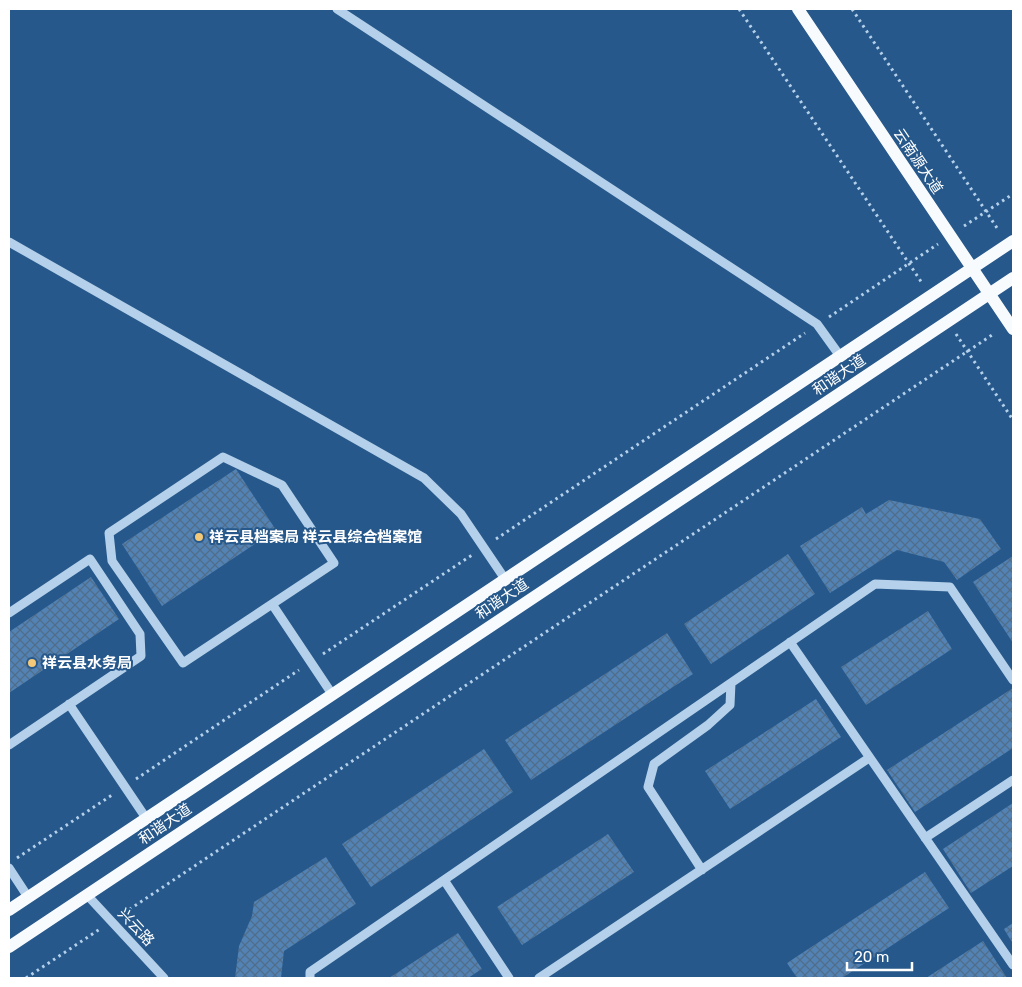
<svg xmlns="http://www.w3.org/2000/svg" width="1022" height="987" font-family="Rubik,'Noto Sans SC',sans-serif">
<defs>
<pattern id="building-cross-hatch" width="8" height="8" patternUnits="userSpaceOnUse" patternTransform="scale(1.25)"><rect width="8" height="8" fill="#5383b4"/><path d="M0 0l8 8M0 8l8-8" fill="none" stroke="#506d8a"/></pattern>
</defs>
<rect width="100%" height="100%" fill="#26588b"/>
<!-- building -->
<path fill="url(#building-cross-hatch)" d="M236,469L276,530L162,606L122,544Z
M889,500L980,519L1001,549L957,580L944,562L897,550L830,593L800,546L862,507L866,514Z
M788,554L815,594L711,664L684,624Z
M1013,556V643L973,582Z
M91,577L119,619L9,693V632Z
M928,611L952,649L866,705L841,667Z
M667,633L693,674L531,780L505,740Z
M1013,688V748L915,812L887,770Z
M816,699L841,737L730,809L705,771Z
M484,749L513,792L371,887L342,844Z
M1013,803V866L971,893L943,849Z
M608,834L634,872L522,945L497,907Z
M326,857L356,904L284,951L281,978H235L239,946L252,916L254,902Z
M925,872L949,908L842,978H797L787,963Z
M1013,923V944L1004,929Z
M458,933L482,969L468,978H389Z
M983,941L1007,978H926Z"/>
<g fill="none" stroke-linecap="round" stroke-linejoin="round">
<!-- path -->
<path stroke="#b4d0ea" stroke-width="3" stroke-dasharray="2.5 4" stroke-linecap="butt" d="M739,9L922,283
M852,9L999,231
M964,226L1013,194
M829,317L938,244
M956,334L1013,420
M496,539L805,333
M323,654L472,555
M136,779L299,670
M17,858L112,795
M124,913L995,333
M26,978L100,929"/>
<!-- minor -->
<path stroke="#b4d0ea" stroke-width="9" d="M337,9L817,324L840,356
M9,242L424,478L461,514L505,579
M223,457L282,485L334,563L183,663L112,561L109,533Z
M272,604L332,694
M9,613L90,559L140,634L141,656L9,745
M790,642L1013,965
M69,704L146,818
M925,838L1013,780
M9,868L28,897
M702,870L648,787L654,764L708,725L730,705L731,683
M444,880L509,978
M87,895L164,978
M310,978V972L875,584L950,587L1013,680
M539,978L869,758"/>
<!-- major -->
<path stroke="#f8fbfe" stroke-width="12" d="M798,9L1013,329
M9,910L1013,241
M9,947L1013,278"/>
</g>
<!-- markers -->
<g fill="#f3c979" stroke="#26588b" stroke-width="2">
<circle cx="199" cy="537" r="5"/>
<circle cx="32" cy="663" r="5"/>
</g>
<g text-anchor="middle" dominant-baseline="central" stroke-width="4" stroke-linejoin="round" paint-order="stroke">
<!-- street labels -->
<g font-size="15" fill="#fff" stroke="#26588b">
<text transform="translate(918 161) rotate(56)">云南源大道</text>
<text transform="translate(839 375) rotate(-34)">和谐大道</text>
<text transform="translate(502 599) rotate(-34)">和谐大道</text>
<text transform="translate(165 824) rotate(-34)">和谐大道</text>
<text transform="translate(136 927) rotate(47)">兴云路</text>
</g>
<!-- poi labels -->
<g font-size="15" font-weight="bold" fill="#fff" stroke="#26588b" text-anchor="start">
<text x="209" y="537">祥云县档案局 祥云县综合档案馆</text>
<text x="42" y="663">祥云县水务局</text>
</g>
</g>
<!-- border -->
<rect width="1022" height="987" fill="none" stroke="#ffffff" stroke-width="20"/>
<!-- scale -->
<path d="M847 962v8h65v-8" fill="none" stroke="#ffffff" stroke-width="2.5"/>
<text x="854" y="962" font-size="15" fill="#ffffff" stroke="#26588b" stroke-width="4" paint-order="stroke">20 m</text>
</svg>
